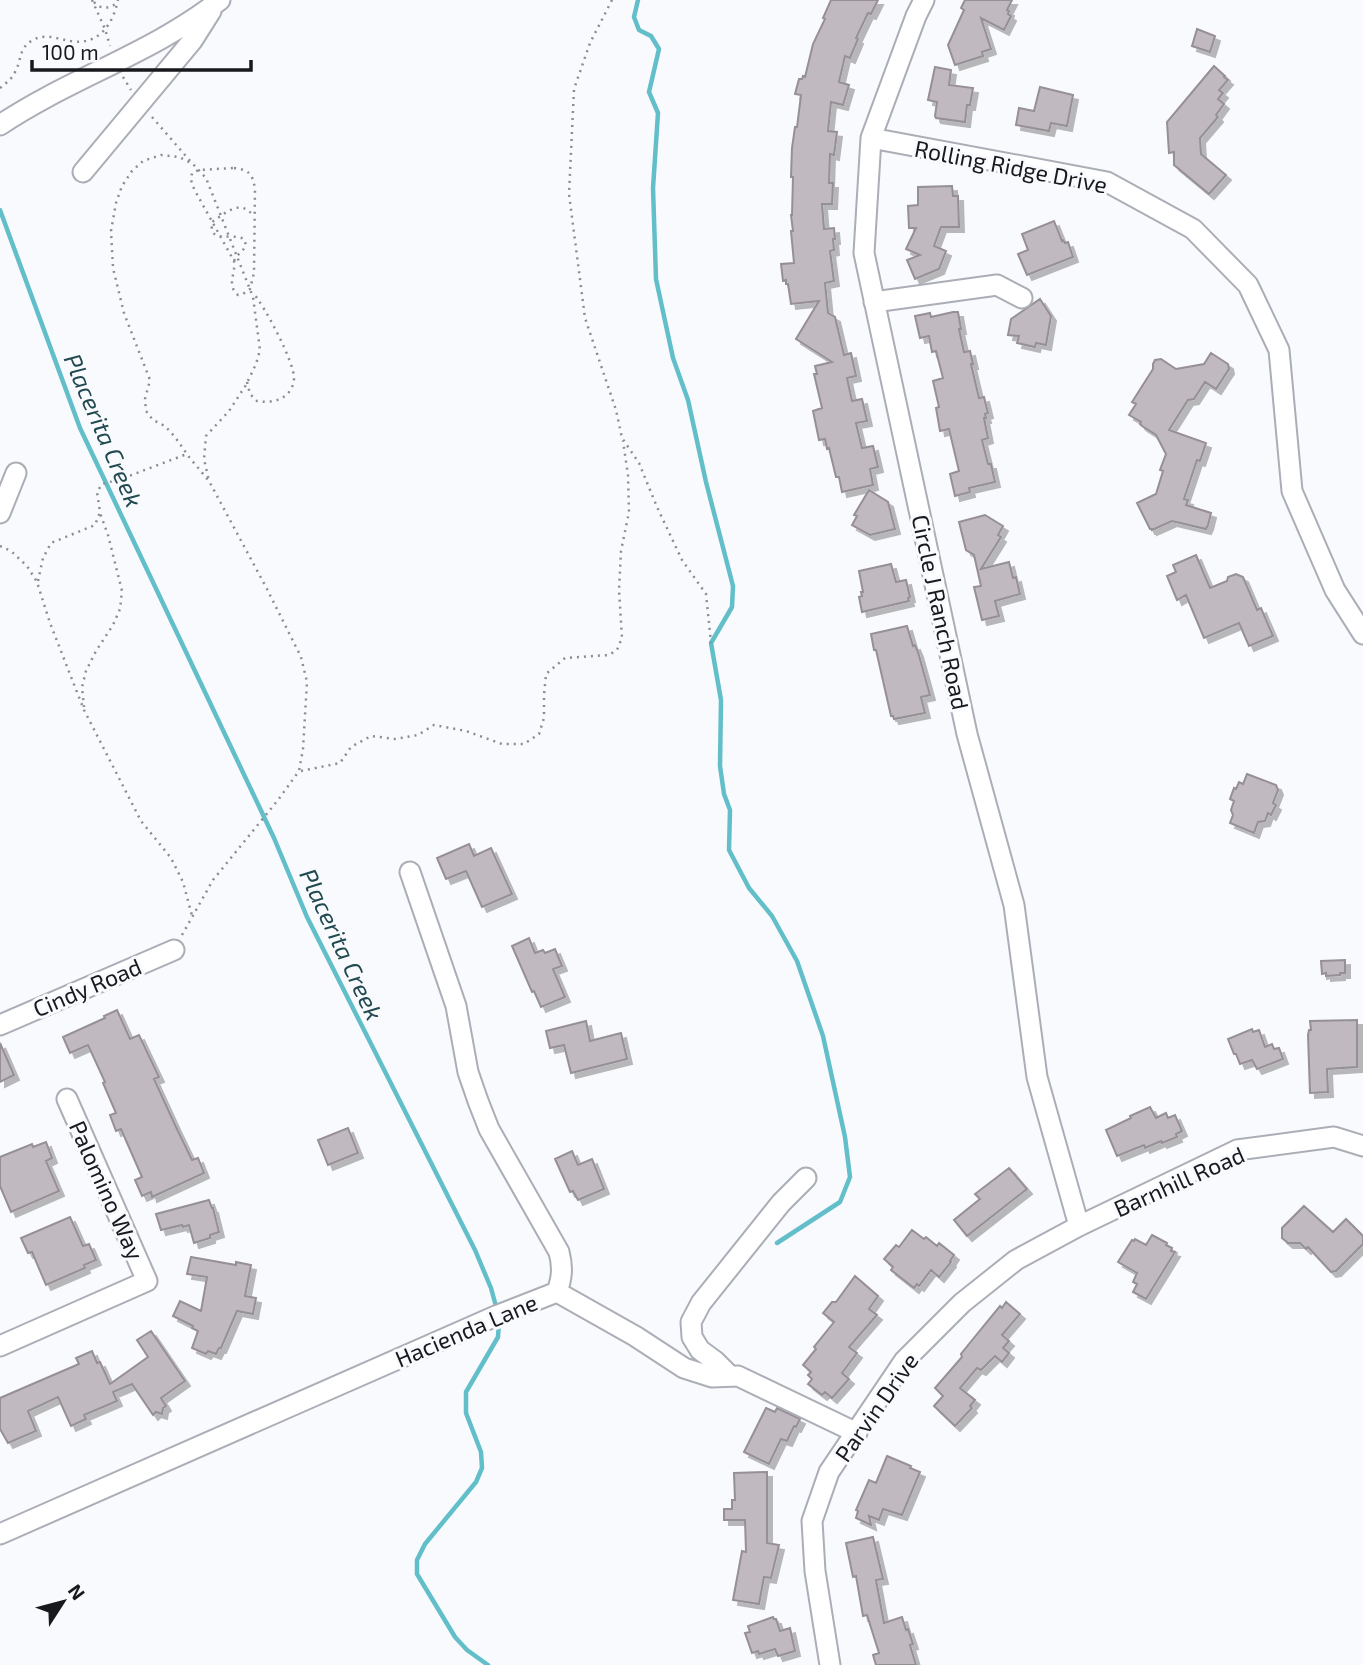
<svg xmlns="http://www.w3.org/2000/svg" width="1363" height="1665" font-family="'Exo 2',sans-serif">
<defs>
<filter id="shadow"><feDropShadow dx="5" dy="5" stdDeviation="0" flood-color="#0004"/></filter>
</defs>
<rect width="100%" height="100%" fill="#f9fafe"/>
<g fill="none" stroke-linecap="round" stroke-linejoin="round">
<!-- stream -->
<path stroke="#62bfc9" stroke-width="4.5" d="M638,0L634,17L639,30L651,36L659,49L649,92L658,113L653,188L656,279L673,358L688,400L706,482L733,586L732,607L711,643L721,700L720,766L724,794L730,810L729,850L749,888L772,916L797,961L823,1036L845,1137L850,1177L840,1202L777,1243
M0,210L80,428L274,838L307,917L475,1250L491,1288L497,1310
M488,1665L467,1650L455,1637L417,1574V1560L425,1544L476,1482L482,1468L481,1452L466,1413V1392L498,1337L499,1322"/>
</g>
<!-- building -->
<path fill="#c1b9c0" stroke="#968f96" stroke-width="2" filter="url(#shadow)" d="M831,0H878L871,14L868,13L856,38L858,39L850,58L845,56L839,82L849,85L843,105L831,102L828,131L837,132L834,155L830,154L829,183H833L832,204H822L824,229L834,228L835,239H833L834,250L830,251L834,281L825,283L828,313L835,317L844,355L851,353L856,376L847,378L852,401L862,399L867,421L856,423L862,448L873,446L878,467L870,469L873,485L842,492L839,477H836L829,448L827,449L825,439L819,440L813,411L822,408L814,374H817L815,366L832,362L796,339L819,301L791,304L788,284H786V280L783,281L781,264L794,263L791,231H793L791,215H792L793,177H791L792,148L795,127H797L801,95L795,94L799,79H802L803,76L805,77L813,44L825,19L823,18Z
M965,0H1012L1007,10L1009,11L1008,14L1011,16L1004,30L981,18L991,49L982,52L983,56L955,65L948,45L964,10L961,8Z
M1197,29L1215,36L1210,52L1192,46Z
M1214,66L1225,76L1224,77L1228,80L1219,90L1223,93L1218,99L1224,104L1216,115L1218,117L1200,138L1201,154L1226,175L1209,194L1174,165V152L1169,153L1167,122Z
M935,67L951,70L949,85L973,88L970,105H967L965,122L936,118L935,116L937,102L928,100Z
M1040,87L1073,95L1067,126L1051,123L1049,131L1016,125L1019,108L1034,111Z
M952,186L953,196H958L959,227H941L934,246L946,251L939,269L915,279L907,260L920,255L906,249L916,228H909L908,206L918,205V187Z
M1054,221L1062,241L1063,240L1065,243L1068,242L1073,257L1027,275L1018,254L1028,250L1022,234Z
M1040,299L1051,316L1046,345L1036,343L1035,347L1017,343L1019,336L1008,335L1011,319Z
M953,312H958L961,329H959L964,352L970,351L973,364H971L979,398L984,397L988,413L985,414L986,418H984L988,438L982,440L988,464H991L995,482L969,488L970,492L955,496L950,474L959,471L949,429L940,431L936,408L939,407L933,381L943,378L936,351L932,352L929,336L920,338L915,316L930,313L931,317Z
M1211,353L1228,364L1229,369L1216,389L1205,382L1194,399L1188,400L1169,430L1206,443L1200,461L1197,460L1184,499L1188,500L1186,505L1211,513L1208,525L1206,529L1172,521L1152,530V529H1150L1137,503L1156,494L1163,471L1160,470L1166,454L1156,435L1142,426L1140,424L1141,422L1129,415L1136,404L1132,402L1153,369V364L1155,360L1161,359L1176,369L1204,364Z
M869,490L888,502L895,529L870,535L852,525L857,516L854,515Z
M985,515L1003,526L998,535L1001,537L981,569L1009,562L1013,578L1016,577L1020,594L995,601L999,616L982,620L974,587L981,586L974,555L966,550L959,522Z
M1196,555L1210,588L1227,581L1228,577L1236,574L1243,577L1257,610L1261,608L1273,636L1249,646L1239,623L1204,638L1186,595L1177,600L1167,576L1176,572L1173,565Z
M891,564L896,582L906,580L910,597L908,598L909,601L862,612L859,597L862,596L861,592H863L859,571Z
M907,626L913,646L915,645L918,652L930,695L921,697L925,713L894,719L893,716H891L876,650H874L871,634Z
M1247,774L1276,785L1278,790L1273,803L1276,805L1271,815L1268,813L1265,821L1258,822L1254,833L1230,823L1233,815L1231,810L1234,801L1230,799L1234,788L1236,789L1239,782L1243,784Z
M469,844L474,856L491,848L512,894L482,907L466,871L446,879L437,858Z
M529,938L535,953L543,950L545,953L555,949L562,966L553,969L565,997L541,1007L534,991L532,992L512,946Z
M1345,960V973H1340V975L1326,976V973L1322,974L1321,961Z
M117,1010L130,1039L139,1035L159,1077L154,1079L176,1127L192,1160L198,1158L204,1173L152,1197L151,1192L142,1196L135,1180L142,1177L121,1129L116,1131L110,1115L116,1113L103,1083L105,1082L88,1045L70,1053L63,1037L105,1018L104,1016Z
M1357,1020V1067L1327,1069L1328,1092L1310,1093L1308,1035L1309,1030H1311L1310,1021Z
M586,1021L590,1041L621,1033L627,1059L571,1073L564,1045L550,1048L546,1031Z
M1252,1029L1253,1032L1259,1030L1265,1047L1272,1044L1274,1049L1279,1048L1283,1059L1257,1069L1252,1060L1240,1064L1236,1054H1234L1228,1039Z
M0,1043L14,1075L0,1082Z
M1150,1107L1156,1118L1166,1113L1168,1118L1175,1115L1182,1131L1176,1134L1177,1137L1162,1143L1161,1141L1145,1148L1144,1145L1117,1156L1106,1130L1131,1118L1130,1116Z
M348,1128L358,1153L328,1165L318,1140Z
M46,1142L52,1158L46,1161L59,1191L11,1212L0,1186V1157L32,1144L33,1147Z
M572,1151L578,1165L592,1159L604,1189L578,1200L573,1191L570,1192L555,1159Z
M1009,1168L1027,1189L967,1236L954,1220L980,1199L975,1194Z
M209,1200L212,1208H213L219,1232L210,1235V1238L194,1243L189,1225L183,1227L182,1225L161,1230L156,1214Z
M1304,1206L1333,1232L1346,1219L1363,1236V1244L1336,1271L1331,1272L1308,1247L1306,1249L1300,1243H1288L1282,1238V1228Z
M70,1217L83,1246L89,1244L96,1260L84,1265L85,1268L46,1285L32,1252L28,1253L21,1238Z
M912,1230L924,1239L926,1237L937,1246L939,1243L954,1255L950,1261L951,1262L939,1277L931,1270L919,1286L917,1284L914,1288L891,1270L893,1267L884,1259L896,1245L899,1247Z
M1152,1235L1167,1243L1166,1245L1172,1248L1171,1251L1175,1252L1146,1299L1133,1292L1137,1284L1133,1282L1137,1273L1118,1262L1132,1240L1134,1241L1135,1239L1146,1245Z
M191,1257L236,1265V1262L251,1265L245,1296L256,1298L253,1314L237,1311L221,1348H219L216,1354L208,1351L206,1354L192,1348L198,1331L192,1328L193,1326L173,1316L180,1301L201,1311L207,1277L187,1274Z
M855,1276L878,1296L869,1309L877,1315L849,1347L857,1353L842,1373L849,1379L832,1398L825,1392L822,1395L808,1384L812,1379L808,1375L811,1372L803,1365L816,1349L814,1347L834,1322L823,1313L832,1302H836Z
M1006,1302L1020,1314L1002,1335L1009,1341L1003,1348L1009,1353L1002,1362L995,1356L981,1370L977,1368L960,1388L975,1400L970,1406L972,1408L955,1426L934,1406L943,1396L935,1388L962,1357L961,1354L973,1339L1000,1306L1002,1308Z
M151,1331L185,1381L161,1398L166,1406L163,1408L162,1414L156,1412L153,1415L132,1384L113,1392L117,1401L84,1415L86,1419L71,1426L58,1397L28,1411L36,1431L8,1443L0,1429V1398L79,1364L76,1358L92,1351L97,1363L100,1362L110,1384L148,1357L137,1340Z
M766,1408L775,1412L777,1408L800,1419L796,1427L794,1426L787,1441L781,1439L769,1464L744,1452Z
M887,1456L911,1466L910,1468L920,1472L902,1515L883,1509L879,1520L869,1516L871,1525L856,1518L858,1511L856,1510L869,1480L876,1483Z
M767,1472V1543L779,1545L771,1578L764,1577L759,1604L733,1600L742,1551L746,1552L745,1520H724V1509H732V1500H735L734,1473Z
M873,1537L883,1579L876,1580L884,1623L902,1617L906,1630L908,1629L913,1644L910,1645L916,1665H876L873,1655L879,1653L867,1615L863,1616L856,1576L853,1577L846,1543Z
M773,1617L774,1619H776L780,1631L790,1628L795,1651L778,1656L775,1649L759,1654L758,1651L752,1653L745,1633L750,1632L748,1626Z"/>
<g fill="none" stroke-linecap="round" stroke-linejoin="round">
<!-- minor casing -->
<g stroke="#abaeb6" stroke-width="23">
<path id="minor" d="M924,0L916,16L871,138L864,253L967,734L1014,905L1037,1077L1079,1226
M0,125C70,78 153,53 220,0
M871,138L1107,182L1193,229L1248,285L1279,350L1292,491L1335,590L1363,634
M83,172L192,41L211,11
M874,302L997,285L1022,298
M0,513L16,473
M0,1025L174,950
M557,1292L635,1336L684,1368L712,1377L738,1376L857,1433
M0,1346L147,1281L67,1099
M730,1376L715,1361L700,1350L692,1337L691,1322L701,1303L781,1203L806,1178
M0,1534L498,1315L557,1292C562,1278 563,1267 559,1252L489,1129L478,1101L468,1072L456,1006L410,872
M830,1665L815,1571L812,1521L829,1472L904,1361L962,1303L1016,1260L1079,1226L1237,1150L1334,1137L1363,1146"/>
</g>
<!-- path -->
<path stroke="#8b8c90" stroke-width="2.5" stroke-dasharray="2 5" stroke-linecap="butt" d="M92,0L105,29L110,46
M612,0L590,43L574,89L569,194L585,318L616,410L622,438L639,463L657,507L682,560L706,594L711,643
M94,2C101,10 110,9 118,2
M123,77L131,90
M0,88C6,83 12,79 15,72C22,60 18,48 33,40C45,33 58,39 70,41C99,46 113,24 118,0
M152,117L191,162
M234,168C249,170 252,173 255,188L254,273L250,289L243,294L238,295C226,285 236,274 234,261L194,189L191,180L192,173L199,170Z
M234,261C237,254 243,252 246,245L244,239C230,232 209,245 212,222C227,212 241,198 254,217
M247,382L250,394L257,401C273,404 292,399 294,379C295,363 264,305 253,293
M0,546L11,551L27,566L37,582L50,623L84,710L141,821L171,858L183,882L192,916
M38,581L43,558L51,543L95,525L100,512L97,492L102,484L121,479L187,454
M84,707L82,687L86,671L96,651L113,625L120,609L122,591L108,535L100,513
M301,771L340,763L351,747L371,736L395,739L418,735L434,725L466,731L502,744H524L539,734L544,718V695L546,674L565,658L609,655L617,650L622,638L619,590L621,551L629,512L628,475L623,441
M182,935L213,880L278,800L299,771L303,749L307,682L301,657L267,589L209,481L189,457L175,437L165,426L153,420L146,411L145,399L150,380L124,313L113,268L111,231L116,203L122,186L132,171L143,161L161,155L179,157L193,164L206,178L253,297L260,350L256,364L246,385L229,411L206,436L204,459L209,481"/>
<!-- minor -->
<use href="#minor" stroke="#fff" stroke-width="19"/>
</g>
<g text-anchor="middle" dominant-baseline="central" stroke-width="6" stroke-linejoin="round" paint-order="stroke">
<!-- street labels -->
<g font-size="23" fill="#18191c" stroke="#f9fafe">
<text transform="translate(1011 166) rotate(11)">Rolling Ridge Drive</text>
<text transform="translate(941 612) rotate(78)">Circle J Ranch Road</text>
<text transform="translate(87 987) rotate(-23)">Cindy Road</text>
<text transform="translate(1179 1181) rotate(-24)">Barnhill Road</text>
<text transform="translate(107 1190) rotate(66)">Palomino Way</text>
<text transform="translate(466 1330) rotate(-23)">Hacienda Lane</text>
<text transform="translate(876 1407) rotate(-55)">Parvin Drive</text>
</g>
<!-- water labels -->
<g font-size="24" font-style="italic" fill="#204a4f" stroke="#f9fafe">
<text transform="translate(104 430) rotate(67)">Placerita Creek</text>
<text transform="translate(342 944) rotate(65)">Placerita Creek</text>
</g>
</g>
<!-- north arrow -->
<g transform="translate(63 1602) rotate(54)" stroke="#f9fafe" stroke-width="5" paint-order="stroke">
<path d="M0-5L12 26L0 18L-12 26Z" fill="#18191c"/>
<text y="-10" font-size="19" font-weight="bold" text-anchor="middle" fill="#18191c">N</text>
</g>
<!-- scale -->
<path d="M32 60v10h219v-10" fill="none" stroke="#18191c" stroke-width="3.5"/>
<text x="42" y="60" font-size="21" fill="#18191c" stroke="#f9fafe" stroke-width="5" paint-order="stroke">100 m</text>
</svg>
